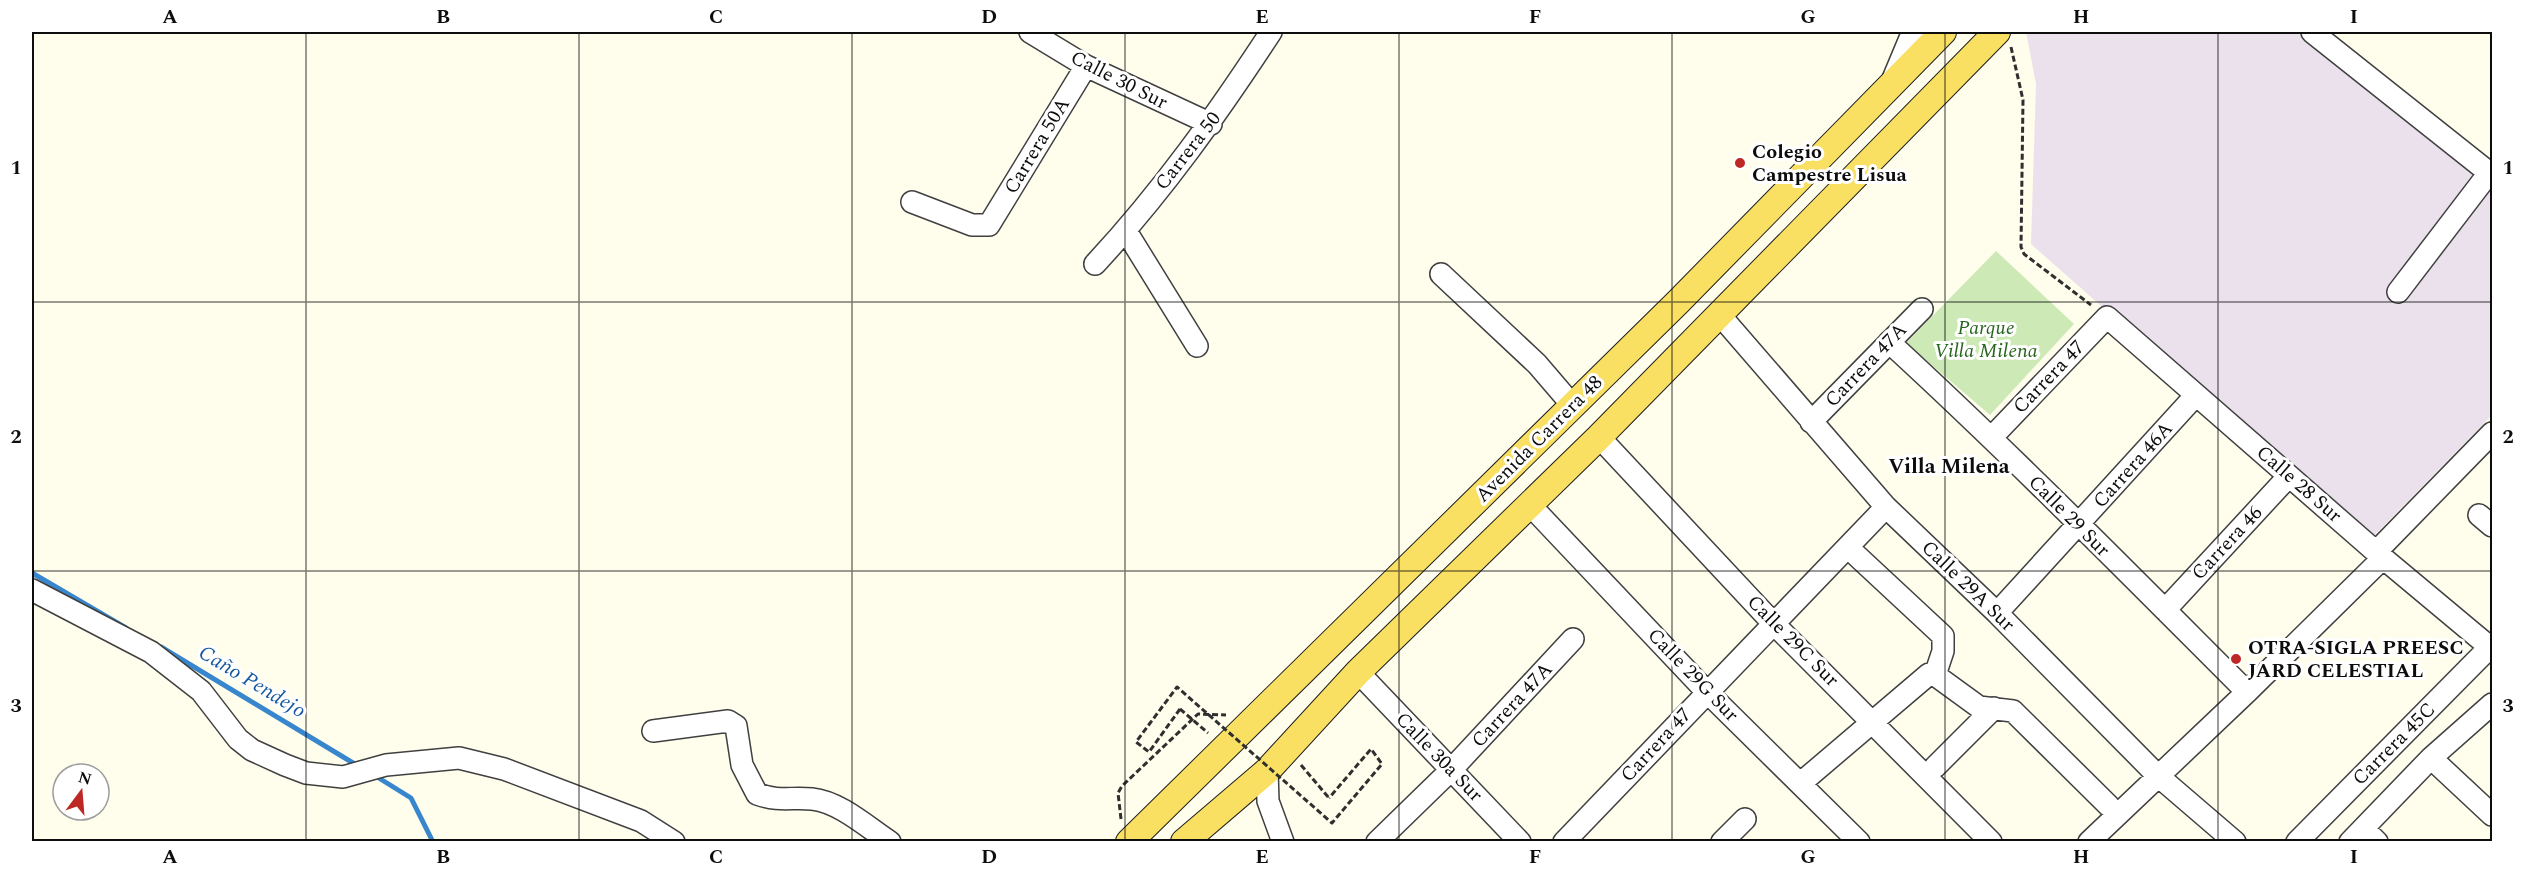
<svg xmlns="http://www.w3.org/2000/svg" width="2524" height="873" font-family="Spectral,serif">
<rect width="100%" height="100%" fill="#fffdec"/>
<!-- industrial -->
<path fill="#ebe1ec" d="M2026,32H2296L2492,181V415L2368,542L2031,244L2036,84Z"/>
<!-- green -->
<path fill="#cde9b6" d="M1996,251L2074,324L1990,415L1906,343Z"/>
<g fill="none" stroke-linecap="round" stroke-linejoin="round">
<!-- stream -->
<path stroke="#3887ce" stroke-width="5" d="M32,573L126,628
M161,647L358,766
M374,775L411,798L433,842"/>
<!-- minor casing -->
<g stroke="#404040" stroke-width="24">
<path id="minor" d="M1030,32L1086,66L1211,124
M2312,32L2492,175
M1893,79L1911,36L1915,32
M912,202L972,225H989L1086,66
M1126,231L1197,346
M1095,264C1162,192 1218,113 1271,32
M1441,274L1537,364L1573,406
M2398,292L2489,173
M1719,314L1886,507L1997,613L2157,775L2235,842
M1889,342C2012,455 2129,574 2247,692
M1811,422L1922,309
M1599,437L1772,622L1991,842
M1992,437L2107,317L2383,558L2492,649
M1530,505L1706,691L1859,842
M2479,515L2492,526
M2376,552L2492,433
M1856,555L1943,636V651L1935,675
M32,590L151,652L201,691L238,739L252,750L285,765L306,773L343,777L386,765L459,758L504,769L641,821L674,842
M2165,610L2289,476
M1997,613L2196,395
M1358,672L1520,842
M653,731L728,721L736,726L742,765L757,794C780,802 790,797 812,799C840,802 867,827 890,842
M2431,758L2492,815
M1935,767L1994,708
M1267,771L1268,801L1283,842
M1802,782L1929,674L1935,675L1979,707L2013,711L2109,806
M2364,829L2377,842
M1377,842L1451,770L1573,639
M1564,842L1886,507
M1722,842L1745,819
M2089,842L2247,692L2383,558
M2297,842L2490,647
M2350,842L2431,758L2492,704"/>
</g>
<!-- major casing -->
<g stroke="#1e1e1e" stroke-width="28">
<path id="major" d="M1129,842L1678,302L1943,32
M1184,842L1267,771L1358,672L1599,437L1997,32"/>
</g>
<!-- path -->
<path stroke="#2f2f2f" stroke-width="3" stroke-dasharray="6 3" stroke-linecap="butt" d="M2011,47L2023,100L2021,247L2024,254L2091,305
M1180,709L1208,733
M1301,765L1329,798
M1121,819L1118,793L1122,786L1198,714L1226,715"/>
<!-- minor -->
<use href="#minor" stroke="#fff" stroke-width="21"/>
<!-- major -->
<use href="#major" stroke="#f9df62" stroke-width="26"/>
<!-- path-bridge -->
<path stroke="#2f2f2f" stroke-width="3" stroke-dasharray="6 3" stroke-linecap="butt" d="M1180,709L1149,752L1136,742L1177,687L1332,823L1382,764L1371,749L1329,798"/>
</g>
<!-- grid -->
<path fill="none" stroke="#0d0d0d" stroke-width="1.5" stroke-opacity="0.55" d="M306,32V842M579,32V842M852,32V842M1125,32V842M1399,32V842M1672,32V842M1945,32V842M2218,32V842M32,302H2492M32,571H2492"/>
<!-- markers -->
<g fill="#bd2724" stroke="#fff" stroke-width="2">
<circle cx="1740" cy="163" r="6"/>
<circle cx="2236" cy="659" r="6"/>
</g>
<g text-anchor="middle" dominant-baseline="central" stroke-width="6" stroke-linejoin="round" paint-order="stroke">
<!-- street labels -->
<g font-size="20" fill="#0d0d0d" stroke="#fff">
<text transform="translate(1119 80) rotate(27)">Calle 30 Sur</text>
<text transform="translate(1037 146) rotate(-59)">Carrera 50A</text>
<text transform="translate(1188 151) rotate(-52)">Carrera 50</text>
<text transform="translate(1866 365) rotate(-46)">Carrera 47A</text>
<text transform="translate(2049 377) rotate(-46)">Carrera 47</text>
<text transform="translate(1539 439) rotate(-45)">Avenida Carrera 48</text>
<text transform="translate(2133 465) rotate(-48)">Carrera 46A</text>
<text transform="translate(2299 484) rotate(41)">Calle 28 Sur</text>
<text transform="translate(2069 516) rotate(45)">Calle 29 Sur</text>
<text transform="translate(2227 543) rotate(-47)">Carrera 46</text>
<text transform="translate(1968 586) rotate(44)">Calle 29A Sur</text>
<text transform="translate(1793 641) rotate(45)">Calle 29C Sur</text>
<text transform="translate(1693 675) rotate(46)">Calle 29G Sur</text>
<text transform="translate(1512 705) rotate(-47)">Carrera 47A</text>
<text transform="translate(2394 744) rotate(-45)">Carrera 45C</text>
<text transform="translate(1656 745) rotate(-47)">Carrera 47</text>
<text transform="translate(1439 757) rotate(46)">Calle 30a Sur</text>
</g>
<!-- poi labels -->
<g font-size="20" font-weight="bold" fill="#0d0d0d" stroke="#fff" text-anchor="start">
<text x="1752" y="152">Colegio<tspan x="1752" dy="23">Campestre Lisua</tspan></text>
<text x="2248" y="648">OTRA-SIGLA PREESC<tspan x="2248" dy="23">JARD CELESTIAL</tspan></text>
</g>
<!-- park labels -->
<g font-size="20" font-style="italic" fill="#27641d" stroke="#fff">
<text x="1986" y="328">Parque<tspan x="1986" dy="23">Villa Milena</tspan></text>
</g>
<!-- neighbourhood labels -->
<g font-size="21" font-weight="bold" fill="#0d0d0d" stroke="#fff">
<text x="1949" y="467">Villa Milena</text>
</g>
<!-- water labels -->
<g font-size="21" font-style="italic" fill="#16599f" stroke="#fff">
<text transform="translate(252 682) rotate(31)">Caño Pendejo</text>
</g>
</g>
<!-- border -->
<rect width="2524" height="873" fill="none" stroke="#ffffff" stroke-width="66"/>
<!-- north arrow -->
<g transform="translate(81 792) rotate(16)"><circle r="28" fill="#ffffff" stroke="#9e9e9e" stroke-width="1.5"/>
<path d="M0-4.5L10 22L0 15L-10 22Z" fill="#bd2724"/>
<text y="-9" font-size="16" font-weight="bold" text-anchor="middle" fill="#0d0d0d">N</text>
</g>
<rect x="33" y="33" width="2458" height="807" fill="none" stroke="#0d0d0d" stroke-width="2"/>
<g font-size="20" text-anchor="middle" font-weight="bold" fill="#0d0d0d">
<text x="170" y="23">A</text>
<text x="443" y="23">B</text>
<text x="716" y="23">C</text>
<text x="989" y="23">D</text>
<text x="1262" y="23">E</text>
<text x="1535" y="23">F</text>
<text x="1808" y="23">G</text>
<text x="2081" y="23">H</text>
<text x="2354" y="23">I</text>
<text x="16" y="174">1</text>
<text x="2508" y="174">1</text>
<text x="16" y="443">2</text>
<text x="2508" y="443">2</text>
<text x="16" y="712">3</text>
<text x="2508" y="712">3</text>
<text x="170" y="863">A</text>
<text x="443" y="863">B</text>
<text x="716" y="863">C</text>
<text x="989" y="863">D</text>
<text x="1262" y="863">E</text>
<text x="1535" y="863">F</text>
<text x="1808" y="863">G</text>
<text x="2081" y="863">H</text>
<text x="2354" y="863">I</text>
</g>
</svg>
